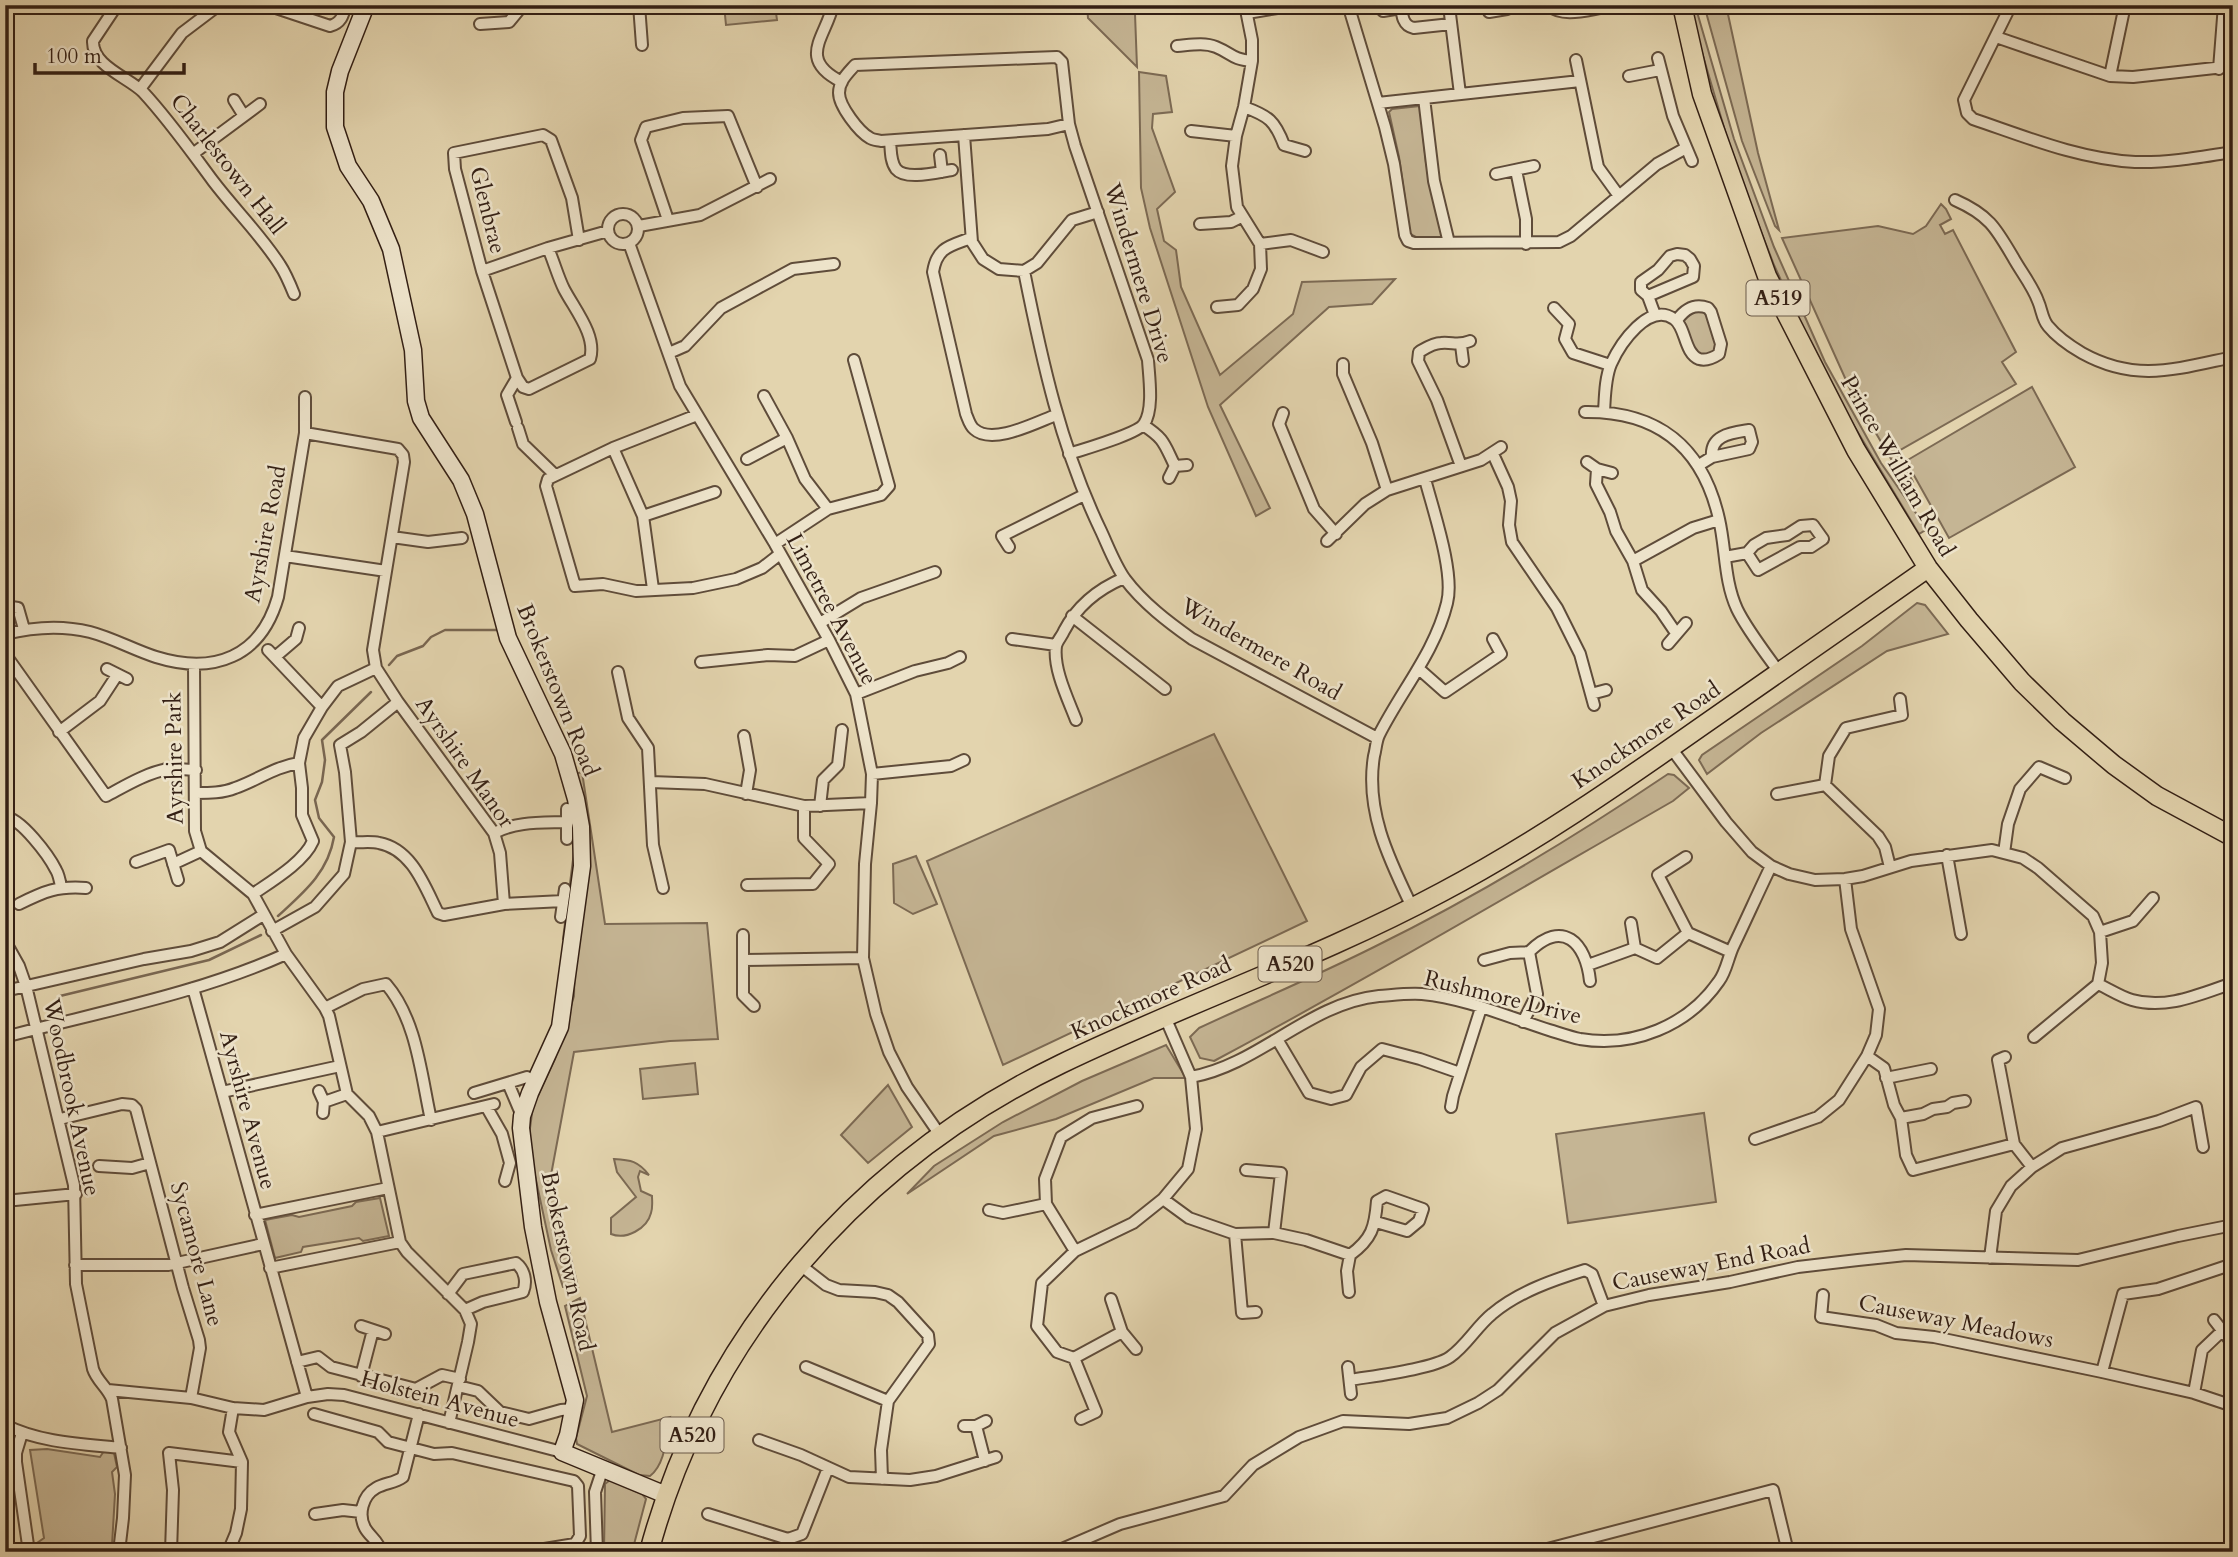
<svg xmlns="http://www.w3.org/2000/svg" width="2238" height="1557" font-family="Cardo,serif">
<rect width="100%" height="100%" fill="#e3d4ae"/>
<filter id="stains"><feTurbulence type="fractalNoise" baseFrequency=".00286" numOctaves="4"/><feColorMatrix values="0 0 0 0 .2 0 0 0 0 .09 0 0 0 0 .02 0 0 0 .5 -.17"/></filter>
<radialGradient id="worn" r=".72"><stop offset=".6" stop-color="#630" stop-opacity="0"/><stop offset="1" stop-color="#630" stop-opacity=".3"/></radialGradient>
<!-- green -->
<path fill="#c5b594" stroke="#7c6a54" stroke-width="2" d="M724,5H775L777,20L726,25Z
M1087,5H1170V12L1135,14L1137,67L1088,18Z
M1690,5H1695L1734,139L1774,247L1825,362L1881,463L1927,529L1919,534L1827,381L1774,265L1735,165L1701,49Z
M1704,5H1726L1758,153L1779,230L1775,226L1742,141Z
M1139,72L1166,76L1172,112L1153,114L1152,128L1175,192L1157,209L1164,241L1176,250L1181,287L1220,375L1293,314L1302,282L1395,279L1372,304L1329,307L1220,405L1270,508L1256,516L1208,407L1150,228L1141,188Z
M1420,106L1426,163L1443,236L1440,239L1416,237L1410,234L1399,157L1389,112L1392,109Z
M1941,204L1946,209L1951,219L1940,225L1945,234L1953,230L2016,352L2002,362L2016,384L1897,452L1913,482L1907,486L1850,389L1782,238L1878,226L1913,234L1926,226Z
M1693,310L1706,312L1717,342L1715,352L1703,355L1697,353L1684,326V318Z
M2032,387L2075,467L1949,538L1906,461Z
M1917,603L1925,605L1948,634L1887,651L1761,733L1707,774L1699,760L1702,755L1862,646Z
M1214,734L1307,921L1003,1065L927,861Z
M582,772L605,924L707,923L718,1039L670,1041L574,1052L551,1175L578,1287H563L551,1250L528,1143L533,1106L555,1059L574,996L575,942L563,939L577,828L563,777Z
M1668,774L1674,775L1689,788L1673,801C1520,889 1369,978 1214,1061L1200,1058L1190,1037L1199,1028C1257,1001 1316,976 1374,947C1476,897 1573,838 1668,774Z
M916,856L937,904L913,914L894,903L893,864Z
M1166,1045L1186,1078H1154L1056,1119L994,1136L907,1194L934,1166L1003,1122L1082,1081Z
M695,1063L698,1094L643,1099L640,1069Z
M888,1085L912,1127L868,1163L841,1135Z
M1704,1113L1716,1202L1568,1223L1556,1134Z
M614,1159C631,1160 638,1161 649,1175L640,1171L638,1177L641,1191L652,1196C652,1201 653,1207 651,1213C647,1229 626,1240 611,1234V1218L636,1197L617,1172Z
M380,1198L389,1236L363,1241L359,1238L303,1247L301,1252L275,1258L265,1220L292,1215L299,1217L352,1206L356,1202Z
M580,1298L612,1432L670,1417C666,1436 666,1464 650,1476L639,1475L577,1444L576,1438L587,1396L565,1306Z
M47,1449L100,1457L104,1451L114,1453L117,1467L112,1472L115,1494L112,1545L115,1552H38L37,1543L44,1538L30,1450Z
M610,1480L642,1494L646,1499L632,1552H604L605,1484Z"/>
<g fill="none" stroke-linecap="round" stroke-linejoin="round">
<!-- stream -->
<path stroke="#796651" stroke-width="2.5" d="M389,665L397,656L423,646L431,637L445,630H498
M278,916C303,893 328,873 334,837L319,818L315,800L322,782L325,760L322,740L371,692
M60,996L209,960L261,935"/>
<!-- street casing -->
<g stroke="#5f4c3a" stroke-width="14">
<path id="street" d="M117,5L93,41C92,66 128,77 143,92C169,120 190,150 213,181C235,210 261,235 280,265C286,274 290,284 294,294
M267,5L330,26C341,23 343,16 346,5
M546,5L553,8L592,5
M639,5L642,45
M833,5C826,37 796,59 842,82
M1345,5L1350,11L1385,127L1394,164L1405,235L1408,241L1414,243L1559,242L1571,236L1657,164L1686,148
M1401,5C1402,16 1403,26 1414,28L1451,24
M1547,5C1564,18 1586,10 1606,7
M2011,5L1964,100L1967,113L1973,119C2026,137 2079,159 2135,162C2168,163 2201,157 2233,152
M1383,11L1401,8
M1489,12L1507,9L1517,5
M1247,13L1277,8L1329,5
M1450,14L1460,94
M480,24L509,22L523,5
M1996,37L2110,76L2133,77L2233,66
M1177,46C1190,45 1204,42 1216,47C1233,54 1231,59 1252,61
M1658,58L1673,116L1692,161
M1576,60L1598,167L1619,196
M2219,69L2224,5
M1629,76L1660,70
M2110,76L2125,5
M140,89L182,33L219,5
M1424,98L1434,181L1449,243
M234,100L244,116
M1378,103L1580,81
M1244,107C1269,116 1275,121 1284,145L1305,151
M1191,131L1236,136
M964,135L972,242L983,259L999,269L1024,271L1037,263L1072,220L1098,212
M890,141C891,149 890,161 896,169C906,181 938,172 952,170
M194,153L260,104
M940,155L942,172
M1516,170L1526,219V244
M1496,174L1534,166
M1955,200C1989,215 1996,228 2014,259C2022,273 2033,287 2038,301C2042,310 2042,319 2048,326C2057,337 2070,346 2082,353C2136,383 2176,369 2233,357
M608 229a15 15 0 1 1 30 0a15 15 0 1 1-30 0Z
M668,220L641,140L646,127L683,118L728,116L757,187
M1200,224L1231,222L1241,217
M639,226L700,215L770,179
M971,238C950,246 937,247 933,272L966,414C968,419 970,426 974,429C992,446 1037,422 1056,415
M629,243L680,386L775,544L829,640L856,694L872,774L871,803L865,864L863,958L876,1014L889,1052L907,1087L940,1135
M1260,244L1291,240L1323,252
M548,248C554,262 558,277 564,289C575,310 597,336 590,359L529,389L523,387L517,378L482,271L455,169L454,153L543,135L551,140L572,198L579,240
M482,271L548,248L608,231
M1024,271C1042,361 1061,448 1101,531C1108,546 1115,565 1125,579C1143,603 1168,622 1192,639L1377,738
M1648,296L1693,277L1694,266L1690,259L1685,255L1677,254L1670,256L1658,270L1641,282V290L1648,296L1655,315
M1217,307L1238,305L1253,289L1261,269L1260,244L1237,207L1232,166L1236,136L1244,107L1252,61V40L1245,5
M1554,308L1569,324L1565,339L1573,353L1610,365
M1461,345L1463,361
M669,353L685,346L721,308L756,289L793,269L834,264
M1343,364V374L1372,443L1387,490
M764,396L787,438L805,479L828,509
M1585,412C1659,411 1703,448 1719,519C1726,549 1724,581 1737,609C1746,628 1766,654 1779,672
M1604,412C1605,396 1605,378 1611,364C1620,344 1649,301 1674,319C1686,327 1684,353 1699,359C1706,361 1713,358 1719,354L1721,344L1711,312L1708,308C1694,303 1685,309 1677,320
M1283,413L1279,424L1314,509L1336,534
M697,415L613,448L548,479L546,486L575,586L603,584L636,591L693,588L736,579L762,568L780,554
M516,422L507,395L517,378
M1143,425C1165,439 1164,444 1175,466
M518,428L523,444L555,475
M305,433L398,449L403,455L404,462L373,650L376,668L398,702L494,833L500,853L504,904L444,915L438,913C425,887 412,849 379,843C370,841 360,843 351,842
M613,448L643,516L653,589
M1069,454C1084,449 1137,434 1144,424C1154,409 1149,377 1148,360L1075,146L1069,124L1062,62L1057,57L855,65C848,73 839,81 839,93C839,106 859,132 870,138C873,140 877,140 881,141L1048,129L1069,124
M1493,454L1508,487L1511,501L1509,525L1512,542L1557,608L1580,654L1594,705
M747,459L787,438
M1587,462L1597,469L1612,473
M1699,465L1712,457L1749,449L1752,442L1749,430C1731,433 1710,435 1712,457
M1461,466L1437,400L1418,361L1419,352C1426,348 1433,343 1441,343C1453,342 1459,346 1470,341
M1597,469L1596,484L1610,512L1616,531L1633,561L1642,590L1661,611L1676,633
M1169,478L1175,466L1187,465
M643,516L715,492
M392,537L428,542L462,538
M1327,541L1365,504L1387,490L1481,460L1501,447
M775,544L828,509L881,495L889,486L854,360
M1009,547L1002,536L1084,495
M285,556L386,571
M1725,557L1747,553L1754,545L1766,538L1787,535L1801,526L1813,525L1823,539L1811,547H1800L1758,570L1747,553
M1633,561L1693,528L1719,520
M5,606L18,608L24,629
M1072,616L1165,689
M820,623L861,598L935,572
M5,634C33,627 62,625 90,632C113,638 134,650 156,657C214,675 261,657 278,597L305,433V397
M1012,639L1056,645
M1668,644L1686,623
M268,650L322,707
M5,654L106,796C125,786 146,773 168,769C176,768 187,770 196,770
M275,657L296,639L299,628
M701,662L768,655L795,656L829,640
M194,664L195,831L201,851L253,894L286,954L325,1008L329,1016L347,1094L369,1116L377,1132L400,1242L407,1252L465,1310L471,1324L468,1342L449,1423
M107,669L127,679
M1419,669L1445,692L1501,654L1493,639
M618,672L628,718L648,748L653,845L663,888
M856,694L915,671L948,663L960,657
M1591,694L1606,690
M1076,720C1068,699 1053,669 1056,646C1057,641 1062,636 1064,631C1077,606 1098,589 1124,578
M59,732L100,701L117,675
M744,736L750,770L746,794
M1671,748L1726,822L1752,852L1771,866L1789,874L1815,880L1845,879L1863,876L1911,861L1992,850L2023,858L2038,868L2093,916L2100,932L2102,963L2098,984L2034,1037
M872,774L951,766L964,760
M651,782L705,784L804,806L871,803
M196,793C209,793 223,793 235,788C258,780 274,767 299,763
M1777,794L1825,785
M820,806L823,780L838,765L842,730
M567,809V839
M5,817C21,818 49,856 56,870C59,875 60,881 61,887
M494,833C517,821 542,823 568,822
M2004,853L2008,824L2020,789L2039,767L2065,778
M1947,855L1961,934
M1686,857L1658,875L1688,933L1731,952
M136,862L169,850L178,880
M173,864L201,851
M1890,867L1885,847L1878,836L1825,785L1829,756L1846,728L1902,715L1900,699
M747,885L813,884L829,864L804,838V806
M253,894C272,881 304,862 313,841L302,815V788L299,763L304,738L322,707L338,686L376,668
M19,904C45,891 57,886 86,888
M504,904L563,901
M1412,907C1389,859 1365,811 1374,756C1376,749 1376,741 1379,735C1401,691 1435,652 1447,603C1455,573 1433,510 1425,479
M561,917L565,889
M1631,923L1635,948
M272,931L315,907L344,874L351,842L345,772L340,745L361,732L398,702
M2100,932L2133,921L2153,898
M743,935V995L754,1006
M5,941L19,966L26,986L74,1185L76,1284L93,1369C97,1381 107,1387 112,1399L125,1475L123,1518L119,1552
M743,960L863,958
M1484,960L1510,953L1529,952C1563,918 1586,943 1590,981
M1588,965L1635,948L1657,958L1688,933
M2098,984C2109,989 2121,997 2132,1000C2167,1010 2200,994 2233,983
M193,988L307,1397
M5,991L144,959L191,951L220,942L263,915
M325,1008L363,989L386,984C417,1020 421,1075 431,1120
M1523,1022L1537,994L1529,952
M5,1037C99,1012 197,994 286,954
M1277,1039L1309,1093L1331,1099L1346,1095L1361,1067L1382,1049L1420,1059L1460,1073
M1867,1056L1884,1068L1894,1105L1901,1118L1906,1155L1913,1170L2014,1144
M2005,1057L1998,1060L2014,1144L2032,1167
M1191,1077C1259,1065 1309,1003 1379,996C1393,995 1408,993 1422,994C1465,998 1508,1017 1549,1030C1559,1033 1570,1037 1580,1039C1633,1048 1688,1026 1719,981C1726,972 1728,958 1733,947C1746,920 1758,893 1771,866
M1886,1078L1931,1069
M508,1083L522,1116
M319,1091L324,1102L323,1113
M222,1092L340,1066
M474,1093L527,1077
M324,1102L347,1094
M486,1106L502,1134L510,1163L505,1181
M1451,1107L1453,1096L1481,1008
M1901,1118L1923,1114L1933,1109L1947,1107L1953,1103L1965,1101
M60,1119L122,1104L132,1105L136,1109L183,1288L199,1340L200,1348L191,1398
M377,1132L494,1104
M1755,1139L1818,1117L1839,1100L1867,1056L1876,1035L1879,1009L1851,929L1845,879
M99,1166L132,1168L150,1163
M1246,1170L1281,1173L1274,1233
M1163,1199L1189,1218L1235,1234L1274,1233L1306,1240L1350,1255L1347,1271L1349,1292
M5,1201L76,1194
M989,1210L1003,1213L1046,1204
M255,1215L388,1188
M1235,1234L1242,1313L1256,1312
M1075,1251L1046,1204L1045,1179L1061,1137L1092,1118L1137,1106
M1350,1255C1372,1239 1375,1227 1377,1201L1386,1196L1423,1209L1419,1221L1407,1231L1376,1222
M1990,1258L1996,1211L2011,1186L2032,1167L2062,1148L2159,1121L2196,1107L2203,1147
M799,1264L826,1285L839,1290L875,1292L888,1295L898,1302L928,1335L929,1344L888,1401L881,1450L882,1479
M75,1265H168L263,1244
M270,1268L400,1242
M448,1294L463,1274L516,1263C525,1270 527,1282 523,1292L483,1302L465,1310
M1823,1295L1821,1317L1876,1325L1896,1333L1934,1337L2102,1372L2194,1393L2233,1406
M1111,1299L1122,1332L1136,1349
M2214,1320L2232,1343
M361,1326L385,1334
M1074,1358L1122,1332
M297,1362L318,1357L331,1367L416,1389L442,1375L460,1379
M806,1367L888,1401
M1348,1367L1351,1394
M2102,1372L2123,1294L2158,1289L2233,1264
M361,1376L373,1330
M1350,1380C1373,1376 1433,1369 1450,1357C1466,1346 1477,1326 1492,1314C1518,1292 1553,1280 1585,1270L1592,1274L1604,1306
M458,1386L478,1391L500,1412L529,1419L561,1410L574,1409
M108,1390L191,1398L233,1408L264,1410L307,1397L328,1394L344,1395L562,1452
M2194,1393L2202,1350L2222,1331
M314,1414L378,1432L388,1442L434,1454L452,1453L574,1481L578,1486L580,1536L575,1544L526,1552
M1081,1419L1096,1412L1074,1358L1057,1352L1037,1326L1042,1283L1075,1251L1133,1223L1163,1199L1188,1169L1196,1129L1191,1077L1165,1017
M5,1425C41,1443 82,1444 121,1448
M964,1426H976L986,1421
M976,1426L985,1461
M22,1433L16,1453V1462L29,1552
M759,1440L801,1455L849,1477L910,1480L936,1476L996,1457
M315,1514L343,1510L361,1512
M708,1514L788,1539L802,1534L828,1468
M171,1552L173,1490L169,1453L242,1462
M228,1552L236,1533L241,1509L242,1462L229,1432L233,1408
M381,1552C379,1541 370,1537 365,1528C358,1515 362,1496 376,1488C385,1483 395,1483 403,1477L419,1414
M597,1552L595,1492L603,1468
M1055,1552L1120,1524L1224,1496L1253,1465L1299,1437L1343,1421L1409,1424L1447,1418L1478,1403L1498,1390L1555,1333L1604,1306L1649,1295L1730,1282L1798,1267L1858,1260L1906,1255L2078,1260L2178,1236L2233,1225
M1536,1552L1773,1490L1788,1552
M2122,1552H2135
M2144,1552L2233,1549"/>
</g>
<!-- secondary casing -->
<g stroke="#331f14" stroke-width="19">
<path id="secondary" d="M366,5L340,71L335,92V127L348,166L371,201L391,249L413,350L416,401L421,418L461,480L475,514L508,638L563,754L576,799L581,827L582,866L560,1027L530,1093L522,1116L521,1128L533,1227L548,1302L575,1400L568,1435L562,1452L666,1495"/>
</g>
<!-- primary casing -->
<g stroke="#331f14" stroke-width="21">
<path id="primary" d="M1682,5L1702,94L1767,276L1856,450L1928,568L1969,620L2022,682L2062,721L2114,765L2157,796L2233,837
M649,1552C707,1335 860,1161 1061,1064C1187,1003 1319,958 1442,892C1533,844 1618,785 1702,726C1778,673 1853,621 1928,568"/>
</g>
<!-- street -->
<use href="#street" stroke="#ede3ca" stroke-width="10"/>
<!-- secondary -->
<use href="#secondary" stroke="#ede3ca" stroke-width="16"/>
<!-- primary -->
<use href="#primary" stroke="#e3d4ae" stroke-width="18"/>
</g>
<g text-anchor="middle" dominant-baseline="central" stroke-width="5" stroke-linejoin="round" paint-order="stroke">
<!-- shield labels -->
<g fill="#ede3ca" stroke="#6b5a4b" stroke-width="2">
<rect x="1746.5" y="280.5" width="63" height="35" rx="5"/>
<rect x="1258.5" y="946.5" width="63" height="35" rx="5"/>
<rect x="660.5" y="1417.5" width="63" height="35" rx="5"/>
</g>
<g font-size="21" font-weight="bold" fill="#331f14">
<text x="1778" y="298">A519</text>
<text x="1290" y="964">A520</text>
<text x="692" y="1435">A520</text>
</g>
<!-- street labels -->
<g font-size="23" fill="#331f14" stroke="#ede3ca">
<text transform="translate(228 164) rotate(52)">Charlestown Hall</text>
<text transform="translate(488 210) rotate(76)">Glenbrae</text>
<text transform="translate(1139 273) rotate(73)">Windermere Drive</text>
<text transform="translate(1898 466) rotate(60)">Prince William Road</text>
<text transform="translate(265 534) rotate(-79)">Ayrshire Road</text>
<text transform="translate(832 609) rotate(62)">Limetree Avenue</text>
<text transform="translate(1261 649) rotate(30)">Windermere Road</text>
<text transform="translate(558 690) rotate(68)">Brokerstown Road</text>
<text transform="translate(1646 735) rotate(-34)">Knockmore Road</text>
<text transform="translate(174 758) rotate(-91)">Ayrshire Park</text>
<text transform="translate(465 762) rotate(55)">Ayrshire Manor</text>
<text transform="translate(1503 997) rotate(14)">Rushmore Drive</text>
<text transform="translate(1151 998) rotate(-24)">Knockmore Road</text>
<text transform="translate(72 1097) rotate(78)">Woodbrook Avenue</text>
<text transform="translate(248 1110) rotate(75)">Ayrshire Avenue</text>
<text transform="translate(197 1254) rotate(75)">Sycamore Lane</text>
<text transform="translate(568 1261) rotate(78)">Brokerstown Road</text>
<text transform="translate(1711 1264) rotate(-11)">Causeway End Road</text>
<text transform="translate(1956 1321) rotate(11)">Causeway Meadows</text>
<text transform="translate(440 1399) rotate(15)">Holstein Avenue</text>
</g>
</g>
<!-- margin -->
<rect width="2238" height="1557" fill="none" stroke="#e3d4ae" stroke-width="28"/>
<rect x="7" y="7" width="2224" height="1543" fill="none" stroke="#331f14" stroke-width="3.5"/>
<rect x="14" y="14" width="2210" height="1529" fill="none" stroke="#331f14" stroke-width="2"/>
<!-- scale -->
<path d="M35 63v10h149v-10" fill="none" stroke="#331f14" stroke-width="3.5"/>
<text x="46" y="63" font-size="21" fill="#331f14" stroke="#ede3ca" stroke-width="5" paint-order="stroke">100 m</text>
<rect width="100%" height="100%" filter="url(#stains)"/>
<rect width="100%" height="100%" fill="url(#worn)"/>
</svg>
